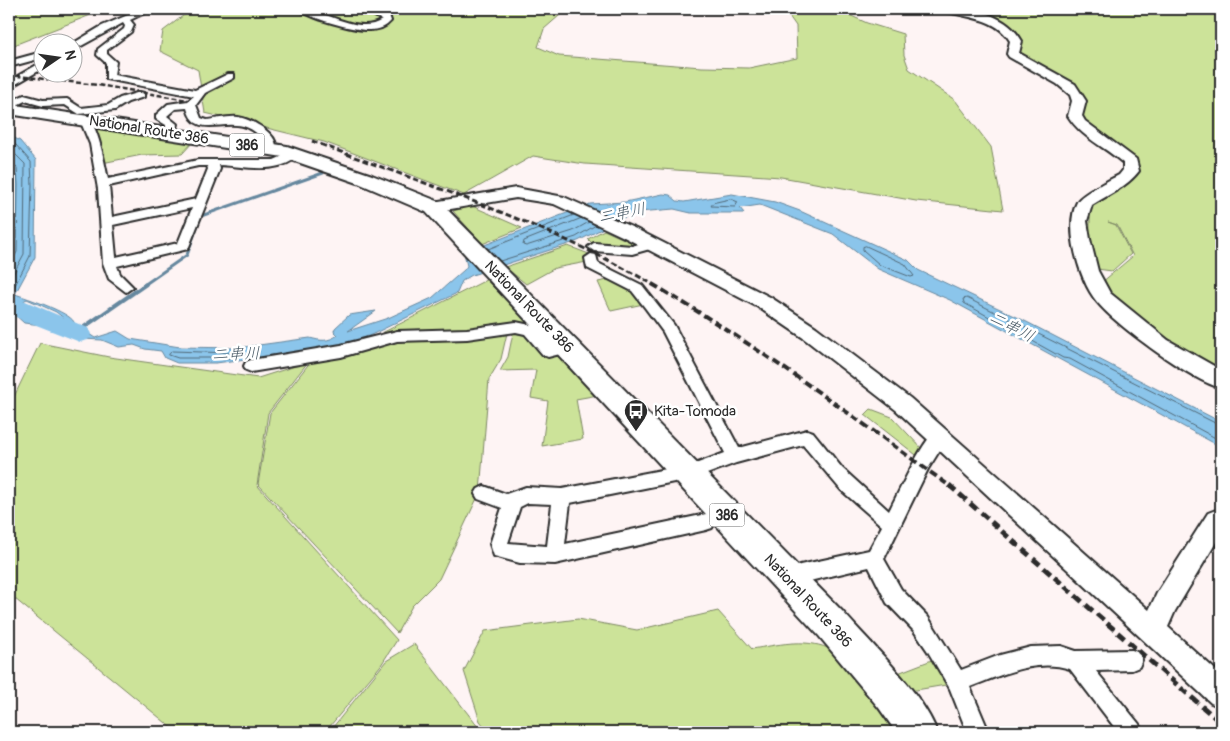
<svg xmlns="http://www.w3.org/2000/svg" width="1230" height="741" font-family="Pangolin,'Klee One',sans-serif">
<rect width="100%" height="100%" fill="#fef4f4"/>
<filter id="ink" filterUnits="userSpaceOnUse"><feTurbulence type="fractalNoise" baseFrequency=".02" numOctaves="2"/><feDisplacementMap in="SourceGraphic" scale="10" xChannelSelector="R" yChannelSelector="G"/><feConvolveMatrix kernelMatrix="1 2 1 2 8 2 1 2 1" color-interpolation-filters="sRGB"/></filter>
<g filter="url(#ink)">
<!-- green -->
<path fill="#cce399" stroke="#7c8762" d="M9,9H106L9,47Z
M192,9H567L544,29L538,47L559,56L702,67L749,68L797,58L796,26L784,9H836L867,23L903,34L904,55L909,69L955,100L991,147L1003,210L916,201L781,177L585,164L533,156L464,195L324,142L205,113L198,70L160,51L163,31Z
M955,9H1221V375L1180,352L1116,305L1101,283L1133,256L1117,225L1108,222L1116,225L1131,254L1112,271L1097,269C1087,247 1090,225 1091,203L1140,171L1129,154L1092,131L1082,117V94L1072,82L1027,62L1017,51C1017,47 1019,43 1019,39C1018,19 970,12 955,9Z
M100,128L193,142L182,154L142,155L102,163L92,131Z
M472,206L522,228L482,244L453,211Z
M604,230L639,246L593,244L588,239Z
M568,246L597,257L587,262L555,268L526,284L505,267Z
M613,279L636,289L648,303L611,311L598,282Z
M486,280L529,323L378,335Z
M507,333L501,359L489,379L480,492L439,579L412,606L397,633L258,484L270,413L311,361L403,339Z
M513,333C550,337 574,370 598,395L576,399L583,439L542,446L548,401L531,398L536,370L500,371L508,357Z
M40,343L109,357L258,378L308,362L268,413L257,485L397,640L381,665L325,732H177L9,594V407Z
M871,409L892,417L924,451L920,458L865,415Z
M718,611L752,649C777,645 803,638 828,648C841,653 886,718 896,732H489L480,721L464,671L485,631L578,619L637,630Z
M414,644L482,732H329L386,661Z
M937,658L952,684L910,691L898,673Z"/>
<!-- water -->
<path fill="#8bc5eb" stroke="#65879e" d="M9,135L20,141L36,160L35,257L15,294C27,298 69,312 74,322C75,324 75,327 77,329L83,330L95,338L117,331L130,339L180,347L237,348L310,338C321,341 328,342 338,335L334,331L335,328L349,315L376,311L348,331L388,318L432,298L464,270L467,266L464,253L590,204L625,202L663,194L670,195L677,201L684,202L732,194L775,202L800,211L908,260L918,270L1017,317L1221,422V447L950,300L878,269L833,234L760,205L740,208L744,213H691L674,209L639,212L625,217L578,241L472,275L462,281L457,293L371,335L342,346L216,363H177L165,358L161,351L145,349L134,345L119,347L102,340L82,339L51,326L24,323L13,313L20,312L33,320L70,323L56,312L27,299L23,301L12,300L9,303Z"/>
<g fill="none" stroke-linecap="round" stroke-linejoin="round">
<!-- shore -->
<path stroke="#516978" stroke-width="1" d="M9,141L16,145L31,162L32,185L30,256L9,297
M9,148L25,164L24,254L9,282
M9,157L17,168L18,185L17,252L9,267
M731,199L738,202L735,207L711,206L713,203Z
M582,218L524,241L523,245L526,246L573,231L589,222
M866,246L905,264L914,276L911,277L880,265L863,250V247Z
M488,249L574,215
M500,261L576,237L596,225
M172,351L231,353L233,355L231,358H178L169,355Z
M1221,426L967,298L963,299L964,303L1063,358L1070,359L1221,441"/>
<!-- stream-far1 -->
<path stroke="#65879e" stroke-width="3" d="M144,285L187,255L201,216L323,173"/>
<!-- stream -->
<path stroke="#65879e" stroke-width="4" d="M77,332L146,284"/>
<!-- river -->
<path fill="#8bc5eb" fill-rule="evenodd" d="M9,294L88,328L91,334L88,340L80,342L13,316L9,313Z"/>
<!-- minor casing -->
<g stroke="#2b2b2b" stroke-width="4">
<path id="minor" d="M142,9H153L130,20L134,25L131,32L107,50V54L116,62L114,75L195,90L228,74H234V78L205,93L196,105L201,118L207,120C217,119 228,116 238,117C251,119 282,135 275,151H267C265,148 265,144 263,140C237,105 197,147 187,108L175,109L167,116L177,124L174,135H166V125L156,119V115L168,104L188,101L194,96L106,79V63L97,55L98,49L124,29L125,26L123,23L72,51V44L102,26Z
M299,9C325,9 358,36 382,20L362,9H373L389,15L391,21C386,27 379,30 370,30C356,31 308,18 299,9Z
M42,52V58L9,67V61Z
M42,62V69L9,88V81Z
M140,92L144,93V97L128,102L115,110L79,114L65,105L43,106L25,101L9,109V102L24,95L43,100L67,99L81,108L108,105L120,98Z
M85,117C98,121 105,166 108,179L198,160H274L294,151L300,154C280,176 244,166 219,165L220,169L188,249L117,266L120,274L133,287L126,292L109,279L103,263L98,189L90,144L80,120ZM198,166H207L208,169L196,199L112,217L109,186ZM192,208L178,243L116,257L113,225Z
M652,240L658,244L657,247L632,254L594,251L588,247L594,243L632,246Z
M591,254L596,255L598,263L642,285L674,325L739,448L807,430L813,432L842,468L889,511C898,494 922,441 935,432C938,429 942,431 946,432L948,437L928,469L884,559L901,589L928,617L961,670L1000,655L1031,647L1061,646L1076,651L1132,650L1139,653L1142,660L1139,667L1132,670L1096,671L1139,724L1142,732H1118L1070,669C1036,658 1001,675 970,687L989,732H967L950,689L927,650L914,631L887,603L869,567L801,583L788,588L781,585L779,579L781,573L800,565L869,550L882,526L841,490L803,445L736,463L699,477L570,503L565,544L706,514L712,516L715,522L712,528L706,530L555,564L520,563L494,556L490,544L502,508L478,499L475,494L478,489L484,486L506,494L526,487L562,489L698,463L725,453L663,332L646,309L632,291L587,268L585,258ZM528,503L552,504L547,546L508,543L520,507Z
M516,322L535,326L551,345L565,340L570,341L572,345L570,349L560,354L548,357L543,355L525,334L516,332L467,339L397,341L341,357L251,372L246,370L244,366L246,362L251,360L341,345L397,331L467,329Z"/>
</g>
<!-- tertiary casing -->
<g stroke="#2b2b2b" stroke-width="4">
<path id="tertiary" d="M943,9C972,7 1007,14 1022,41L1019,53L1075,84L1086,101L1082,116L1085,121L1136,159L1139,171C1128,186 1108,195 1092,205L1087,221L1090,239L1098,271L1110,293L1168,340L1221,370V388C1191,380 1117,326 1097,302C1079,280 1064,227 1077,202C1082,193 1110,180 1119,175L1123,170V163C1104,146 1082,138 1068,116L1072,101L1070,95L1057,84L1009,57L1007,54L1010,41C997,18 968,18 945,11Z
M516,188L564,197L636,229L770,297L816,327L910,398L1149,610L1157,593L1208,513L1221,508V534L1175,611L1168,627L1221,675V707L1211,703L896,410L802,337L758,307L624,237L554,204L516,198L433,212L427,211L425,207L427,203L433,202Z"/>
</g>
<!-- trunk casing -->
<g stroke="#2b2b2b" stroke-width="4">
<path id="trunk" d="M9,104L287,146L372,175L440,202L843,612C872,645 922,692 937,732H896L879,708L819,636L426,212L358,183L283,157L9,114Z"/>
</g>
<!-- minor -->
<use href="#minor" fill="#fff" fill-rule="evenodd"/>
<!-- tertiary -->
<use href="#tertiary" fill="#fff" fill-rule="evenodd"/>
<!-- trunk -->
<use href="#trunk" fill="#fff" fill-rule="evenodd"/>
<!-- rail-far3 -->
<path stroke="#2b2b2b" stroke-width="2.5" stroke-dasharray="5 2.5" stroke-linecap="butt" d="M9,75L98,85L188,100"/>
<!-- rail-far2 -->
<path stroke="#2b2b2b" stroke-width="3" stroke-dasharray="6 3" stroke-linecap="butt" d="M312,141C427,185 547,223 654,285"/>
<!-- rail-far1 -->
<path stroke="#2b2b2b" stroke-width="4" stroke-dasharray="8 4" stroke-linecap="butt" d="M652,284C757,345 852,416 951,487"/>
<!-- rail -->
<path stroke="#2b2b2b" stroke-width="5" stroke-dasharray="9 5" stroke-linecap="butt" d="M949,485L1221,723"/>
</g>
</g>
<!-- icons -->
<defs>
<g id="bus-pin" transform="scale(1.25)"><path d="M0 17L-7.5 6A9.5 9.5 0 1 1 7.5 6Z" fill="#2b2b2b" stroke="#fff"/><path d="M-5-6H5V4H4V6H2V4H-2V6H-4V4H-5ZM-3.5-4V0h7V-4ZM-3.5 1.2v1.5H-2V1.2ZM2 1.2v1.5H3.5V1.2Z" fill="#fff"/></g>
</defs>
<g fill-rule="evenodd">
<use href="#bus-pin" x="636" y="411"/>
</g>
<g text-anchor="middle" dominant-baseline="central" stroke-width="5" stroke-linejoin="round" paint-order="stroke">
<!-- shield labels -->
<g fill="#fff" stroke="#6b6b6b" stroke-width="1">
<rect x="229.5" y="133.5" width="35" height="23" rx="4"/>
<rect x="709.5" y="503.5" width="35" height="23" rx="4"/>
</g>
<g font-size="14" font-weight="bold" fill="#2b2b2b">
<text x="247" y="145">386</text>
<text x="727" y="515">386</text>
</g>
<!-- street labels -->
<g font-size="15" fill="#2b2b2b" stroke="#fff">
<text transform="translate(149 130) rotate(9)">National Route 386</text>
<text transform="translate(529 307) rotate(46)">National Route 386</text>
<text transform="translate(808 601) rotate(47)">National Route 386</text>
</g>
<!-- poi labels -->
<g font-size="15" fill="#2b2b2b" stroke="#fff" text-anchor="start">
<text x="654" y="411">Kita-Tomoda</text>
</g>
<!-- water labels -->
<g font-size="16" font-style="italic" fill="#485965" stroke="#fff">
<text transform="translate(622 213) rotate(-11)">二串川</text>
<text transform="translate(1012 327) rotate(27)">二串川</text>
<text transform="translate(236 354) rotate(-2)">二串川</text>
</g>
</g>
<!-- margin -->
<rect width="1230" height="741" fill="none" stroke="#fff" stroke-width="30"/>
<rect x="15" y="15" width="1200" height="711" fill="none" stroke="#2b2b2b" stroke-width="2" filter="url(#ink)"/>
<!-- north arrow -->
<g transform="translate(58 58) rotate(77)"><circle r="24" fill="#ffffff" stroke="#aaaaaa"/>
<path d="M0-4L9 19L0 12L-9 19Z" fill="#2b2b2b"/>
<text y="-8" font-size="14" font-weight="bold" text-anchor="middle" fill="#2b2b2b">N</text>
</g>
</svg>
